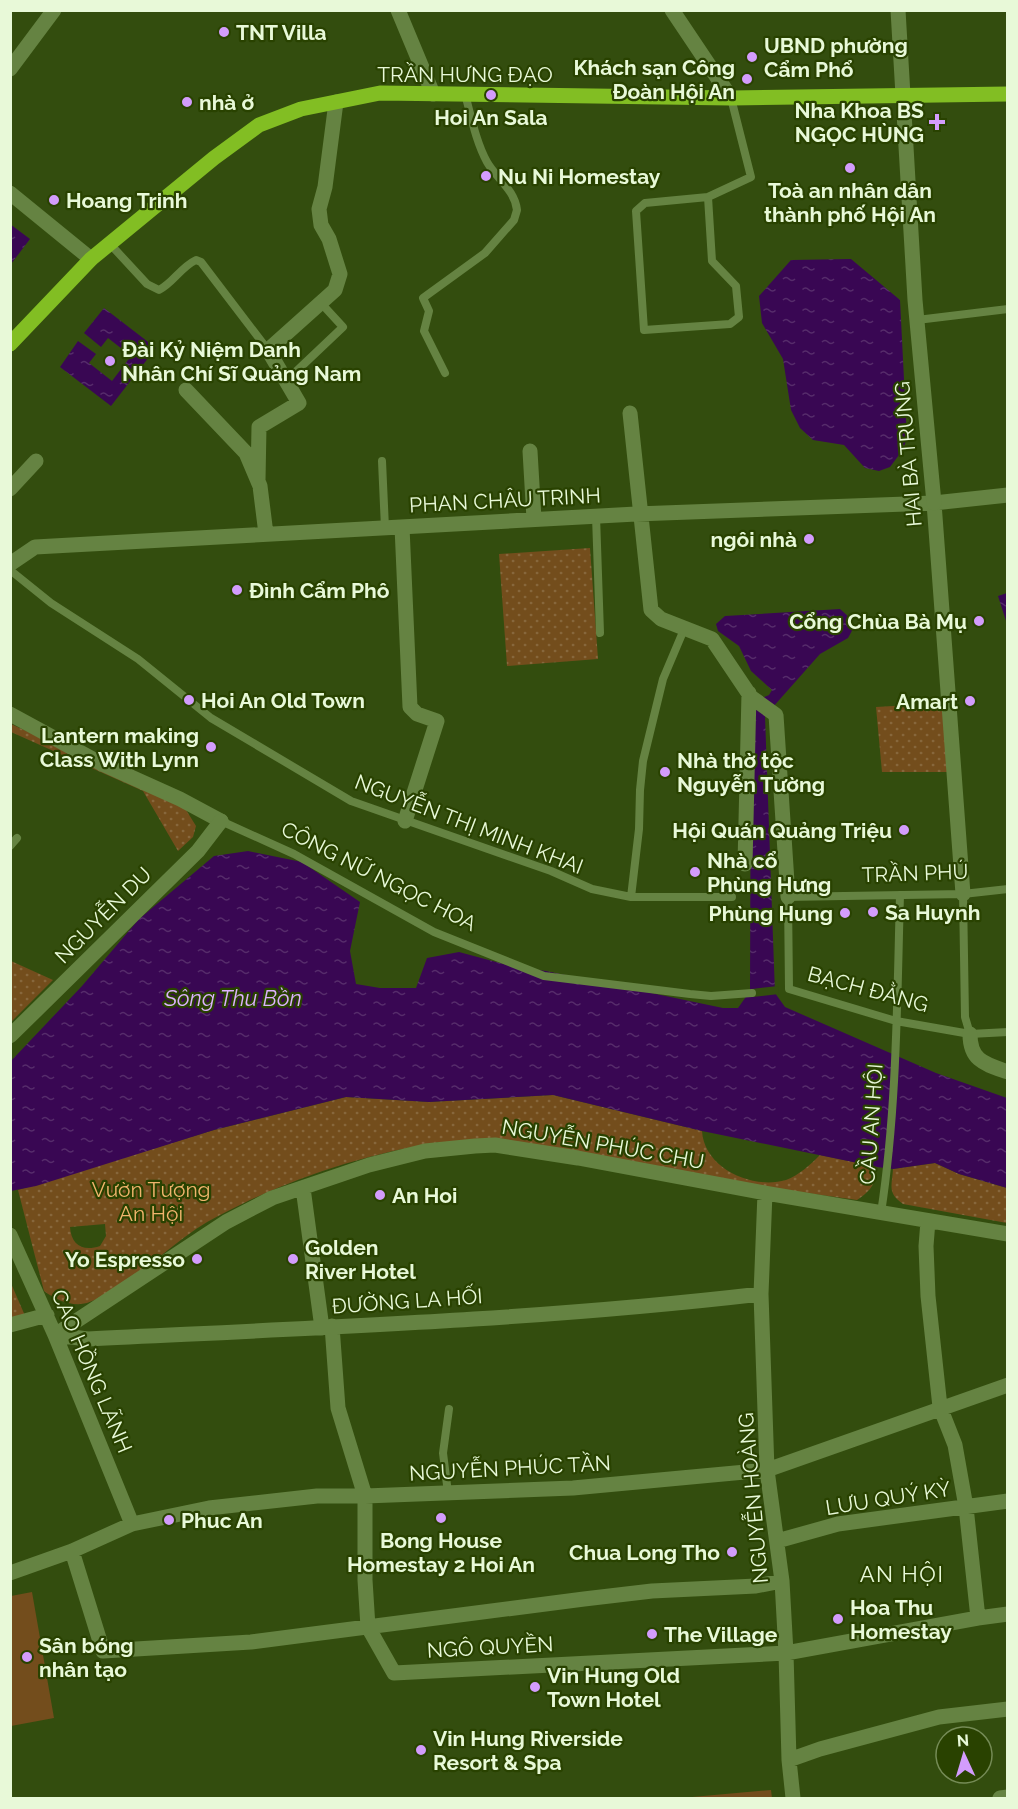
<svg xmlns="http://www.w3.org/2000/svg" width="1018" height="1809" font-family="Raleway,sans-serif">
<defs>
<pattern id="park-dots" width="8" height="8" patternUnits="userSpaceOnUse" patternTransform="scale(1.5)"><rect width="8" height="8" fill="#734d1c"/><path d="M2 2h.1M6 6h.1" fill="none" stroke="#87673c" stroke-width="1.8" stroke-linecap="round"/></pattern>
<pattern id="water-ripples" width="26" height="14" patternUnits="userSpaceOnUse" patternTransform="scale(1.5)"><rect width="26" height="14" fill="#390753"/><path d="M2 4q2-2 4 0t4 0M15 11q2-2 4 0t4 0" fill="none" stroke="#562c6b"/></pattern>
</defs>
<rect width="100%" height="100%" fill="#334d0e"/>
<!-- grass -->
<path fill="#734d1c" d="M32,1592L54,1718L11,1726V1596Z
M771,1790L772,1798H692V1797Z"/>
<!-- park -->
<path fill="url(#park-dots)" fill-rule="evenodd" d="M590,548L598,659L507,666L499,554Z
M944,703L949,772H882L876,707Z
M11,724L163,793L183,805L196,826L193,837L178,851L143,791L11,732Z
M11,961L53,980L11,1022Z
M553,1095L702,1131C704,1168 752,1190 786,1180C799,1175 810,1165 820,1155L877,1167C875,1184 872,1190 857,1200L440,1142C372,1153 306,1173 244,1203C228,1211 211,1219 196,1229C165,1250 121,1292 87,1303C72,1307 56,1300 44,1291L18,1190L214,1130L346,1097L429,1102ZM105,1224L106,1236L100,1246C83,1252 71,1245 70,1227Z
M935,1163L959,1174L1007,1188V1223L903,1204C887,1193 892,1186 893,1169Z
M10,1281L26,1318L10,1321Z"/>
<!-- water -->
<path fill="url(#water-ripples)" d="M10,224L30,239L11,264H10Z
M851,259L900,300L907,439L902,451L890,467L879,471L865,468L844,445L813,440L800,428L791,410L783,359L762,323L759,296L791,260Z
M104,308L156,348L111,406L60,367L78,341L96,354L89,363L112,381L131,356L108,338L101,347L84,333Z
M1007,593H1008L1007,624L998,596Z
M840,609L850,618L853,629L848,638L820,654L765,716L775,993L785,1007L936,1073L1007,1098V1188L959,1174L935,1163L893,1169L877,1167L702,1131L553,1095L429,1102L346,1097L214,1130L36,1186L11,1191L10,1062L82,986L139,919L214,856L248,851L302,862L360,902L350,951L356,984L380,988H416L427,958L459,952L511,966L546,971L723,1008H738L750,991L751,703L769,695L772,690L751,671L739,646L718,631L716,624L725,616Z"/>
<!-- pier -->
<path fill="#334d0e" d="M778,986L779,994L753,997L752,989Z"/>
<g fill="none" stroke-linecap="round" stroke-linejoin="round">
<!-- service -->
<path stroke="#658342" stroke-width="8" d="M708,197L645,203L636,211L644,330L730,324L739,317L736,286L712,261L708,197L751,177L731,98
M110,244L147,284L159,290C173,283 181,267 196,260L201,262L268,350
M917,320L1008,309
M445,373L424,331L429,311L423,298L485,253L514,220L517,210C515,190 496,178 487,162C476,142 471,116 465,94
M286,381L343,327L320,302
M382,461L385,528
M596,516L600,633
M10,570L51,603L138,659L211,718L351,801L551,871L592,889L631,897H732
M221,821L294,854L434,932L544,976L690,994L711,996L752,993
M10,846L17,838
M963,894L965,1017L970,1034
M631,897L639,829L640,790L643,761L663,679L685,627
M785,897L963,894L1008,889
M788,897L789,989L896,1021L970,1034L1008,1032
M881,1213C897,1108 897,1001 900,895
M448,1493L443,1453L449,1409"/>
<!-- minor -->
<path stroke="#658342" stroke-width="15" d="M398,10L433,94
M672,10L731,98
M10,69L54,10
M10,193L91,259
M186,390L246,453L260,486L266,534
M630,413L651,610L661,619L712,639L751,697L776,715L788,897
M530,451L534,519
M258,480L259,427L299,403L268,350L335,290L340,274L329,239L321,225L319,209L325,187L336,102
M10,489L36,461
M934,503L963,894
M402,527L410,707L417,714L437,721L405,821
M10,564L35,547L636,514L934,503L1008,495
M10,714L102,764L180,799L221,821
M745,864L749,693
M303,1188L322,1328
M765,1193L761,1294L767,1470L782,1581L786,1653L789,1760L793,1798
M928,1221L926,1246L928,1296L940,1407L955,1445L966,1507L978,1618
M10,1235L55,1335L132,1524
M10,1325L47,1315
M332,1326L338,1408L365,1496V1580L368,1627L394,1673L786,1653L978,1618L1008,1614
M55,1335L226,1222L272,1198L369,1165L425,1151L475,1146L495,1145L578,1158L765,1193L1008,1234
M55,1335L88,1339C312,1328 538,1320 761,1294
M777,1541L838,1524L1008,1501
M72,1551L103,1651L251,1642L584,1599L652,1591L756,1586L782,1581
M10,1573L72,1551L132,1524L209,1508L317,1496H365L573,1488L767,1470L1008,1385
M789,1760L820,1749L939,1717L1008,1709
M1000,1798L1008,1797"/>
<!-- tertiary -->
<path stroke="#658342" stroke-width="15" d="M898,10L915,300L934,503
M970,1034C970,1061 985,1064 1008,1072
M10,1036L198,851L221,821"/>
<!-- primary -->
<path stroke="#82be23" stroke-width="15" d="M10,344L91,259L214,158L259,125L301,109L380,93L731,98L1008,94"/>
</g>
<!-- markers -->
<g fill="#d39cfc" stroke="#294200" stroke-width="2">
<circle cx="224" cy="32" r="6"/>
<circle cx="752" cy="57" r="6"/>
<circle cx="747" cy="79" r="6"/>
<circle cx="491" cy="95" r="6"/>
<circle cx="187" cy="102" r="6"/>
<path d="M934 113h6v6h6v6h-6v6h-6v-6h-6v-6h6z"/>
<circle cx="850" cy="168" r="6"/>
<circle cx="486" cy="176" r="6"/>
<circle cx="54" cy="200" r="6"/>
<circle cx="110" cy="361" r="6"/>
<circle cx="809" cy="539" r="6"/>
<circle cx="237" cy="590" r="6"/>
<circle cx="979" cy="621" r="6"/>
<circle cx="189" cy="700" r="6"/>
<circle cx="970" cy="701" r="6"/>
<circle cx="211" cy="747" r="6"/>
<circle cx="665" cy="772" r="6"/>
<circle cx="904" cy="830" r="6"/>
<circle cx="695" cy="872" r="6"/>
<circle cx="873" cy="912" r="6"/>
<circle cx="845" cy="913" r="6"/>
<circle cx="380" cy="1195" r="6"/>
<circle cx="197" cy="1259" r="6"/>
<circle cx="293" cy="1259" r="6"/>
<circle cx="441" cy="1518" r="6"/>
<circle cx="169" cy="1520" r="6"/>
<circle cx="732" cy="1552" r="6"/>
<circle cx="838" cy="1619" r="6"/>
<circle cx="652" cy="1634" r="6"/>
<circle cx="27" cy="1657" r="6"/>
<circle cx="535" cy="1687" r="6"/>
<circle cx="421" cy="1750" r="6"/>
</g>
<g text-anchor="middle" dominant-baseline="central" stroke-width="4.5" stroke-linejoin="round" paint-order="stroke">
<!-- poi labels -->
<g font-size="21" font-weight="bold" fill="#e8f9d8" stroke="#294200" text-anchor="start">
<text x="236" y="32">TNT Villa</text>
<text x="764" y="45">UBND phường<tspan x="764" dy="24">Cẩm Phổ</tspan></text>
<text x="735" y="67" text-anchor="end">Khách sạn Công<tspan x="735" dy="24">Đoàn Hội An</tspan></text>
<text x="199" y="102">nhà ở</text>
<text x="924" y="110" text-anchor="end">Nha Khoa BS<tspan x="924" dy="24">NGỌC HÙNG</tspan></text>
<text x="491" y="117" text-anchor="middle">Hoi An Sala</text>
<text x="498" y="176">Nu Ni Homestay</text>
<text x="850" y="190" text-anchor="middle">Toà an nhân dân<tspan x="850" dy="24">thành phố Hội An</tspan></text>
<text x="66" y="200">Hoang Trinh</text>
<text x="122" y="349">Đài Kỷ Niệm Danh<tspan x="122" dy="24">Nhân Chí Sĩ Quảng Nam</tspan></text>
<text x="797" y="539" text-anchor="end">ngôi nhà</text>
<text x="249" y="590">Đình Cẩm Phô</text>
<text x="967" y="621" text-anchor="end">Cổng Chùa Bà Mụ</text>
<text x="201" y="700">Hoi An Old Town</text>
<text x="958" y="701" text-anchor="end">Amart</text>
<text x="199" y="735" text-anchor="end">Lantern making<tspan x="199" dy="24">Class With Lynn</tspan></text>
<text x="677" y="760">Nhà thờ tộc<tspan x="677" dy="24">Nguyễn Tường</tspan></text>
<text x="892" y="830" text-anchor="end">Hội Quán Quảng Triệu</text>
<text x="707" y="860">Nhà cổ<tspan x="707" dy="24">Phùng Hưng</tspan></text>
<text x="885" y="912">Sa Huynh</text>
<text x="833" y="913" text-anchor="end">Phùng Hung</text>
<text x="392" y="1195">An Hoi</text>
<text x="305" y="1247">Golden<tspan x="305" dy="24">River Hotel</tspan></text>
<text x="185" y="1259" text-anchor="end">Yo Espresso</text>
<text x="181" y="1520">Phuc An</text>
<text x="441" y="1540" text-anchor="middle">Bong House<tspan x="441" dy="24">Homestay 2 Hoi An</tspan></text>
<text x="720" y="1552" text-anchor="end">Chua Long Tho</text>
<text x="850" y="1607">Hoa Thu<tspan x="850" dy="24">Homestay</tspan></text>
<text x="664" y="1634">The Village</text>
<text x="39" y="1645">Sân bóng<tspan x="39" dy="24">nhân tạo</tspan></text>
<text x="547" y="1675">Vin Hung Old<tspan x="547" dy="24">Town Hotel</tspan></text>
<text x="433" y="1738">Vin Hung Riverside<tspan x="433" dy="24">Resort &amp; Spa</tspan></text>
</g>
<!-- street labels -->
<g font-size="21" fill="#e8f9d8" stroke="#294200">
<text x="465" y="74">TRẦN HƯNG ĐẠO</text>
<text transform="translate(908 454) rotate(-95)">HAI BÀ TRƯNG</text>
<text transform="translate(505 500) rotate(-3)">PHAN CHÂU TRINH</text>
<text transform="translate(469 824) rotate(21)">NGUYỄN THỊ MINH KHAI</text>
<text transform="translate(915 873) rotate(-2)">TRẦN PHÚ</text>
<text transform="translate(379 876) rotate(27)">CÔNG NỮ NGỌC HOA</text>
<text transform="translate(103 915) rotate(-45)">NGUYỄN DU</text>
<text transform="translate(868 989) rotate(15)">BẠCH ĐẰNG</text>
<text transform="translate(871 1124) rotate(-86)">CẦU AN HỘI</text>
<text transform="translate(603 1144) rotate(10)">NGUYỄN PHÚC CHU</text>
<text transform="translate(407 1301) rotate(-4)">ĐƯỜNG LA HỐI</text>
<text transform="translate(92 1371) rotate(67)">CAO HỒNG LÃNH</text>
<text transform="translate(510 1468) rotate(-3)">NGUYỄN PHÚC TẦN</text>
<text transform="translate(753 1498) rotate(-95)">NGUYỄN HOÀNG</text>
<text transform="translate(888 1498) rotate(-9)">LƯU QUÝ KỲ</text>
<text transform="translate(490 1647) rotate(-3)">NGÔ QUYỀN</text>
</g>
<!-- park labels -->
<g font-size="21" fill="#f1b46d" stroke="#294200">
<text x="151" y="1189">Vườn Tượng<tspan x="151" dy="24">An Hội</tspan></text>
</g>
<!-- water labels -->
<g font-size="22" font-style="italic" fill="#ddb2fe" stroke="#294200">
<text x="233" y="998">Sông Thu Bồn</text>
</g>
<!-- neighbourhood labels -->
<g font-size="22" letter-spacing="1.5" fill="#e8f9d8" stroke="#294200">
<text x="902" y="1574">AN HỘI</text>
</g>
</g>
<!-- border -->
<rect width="1018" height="1809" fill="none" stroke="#e8f9d8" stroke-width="24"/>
<!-- north arrow -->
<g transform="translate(964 1755) rotate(356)"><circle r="28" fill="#294200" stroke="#758b56" stroke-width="1.5"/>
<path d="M0-4.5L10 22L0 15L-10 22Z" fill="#d39cfc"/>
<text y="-9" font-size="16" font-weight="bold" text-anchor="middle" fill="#e8f9d8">N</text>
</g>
</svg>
